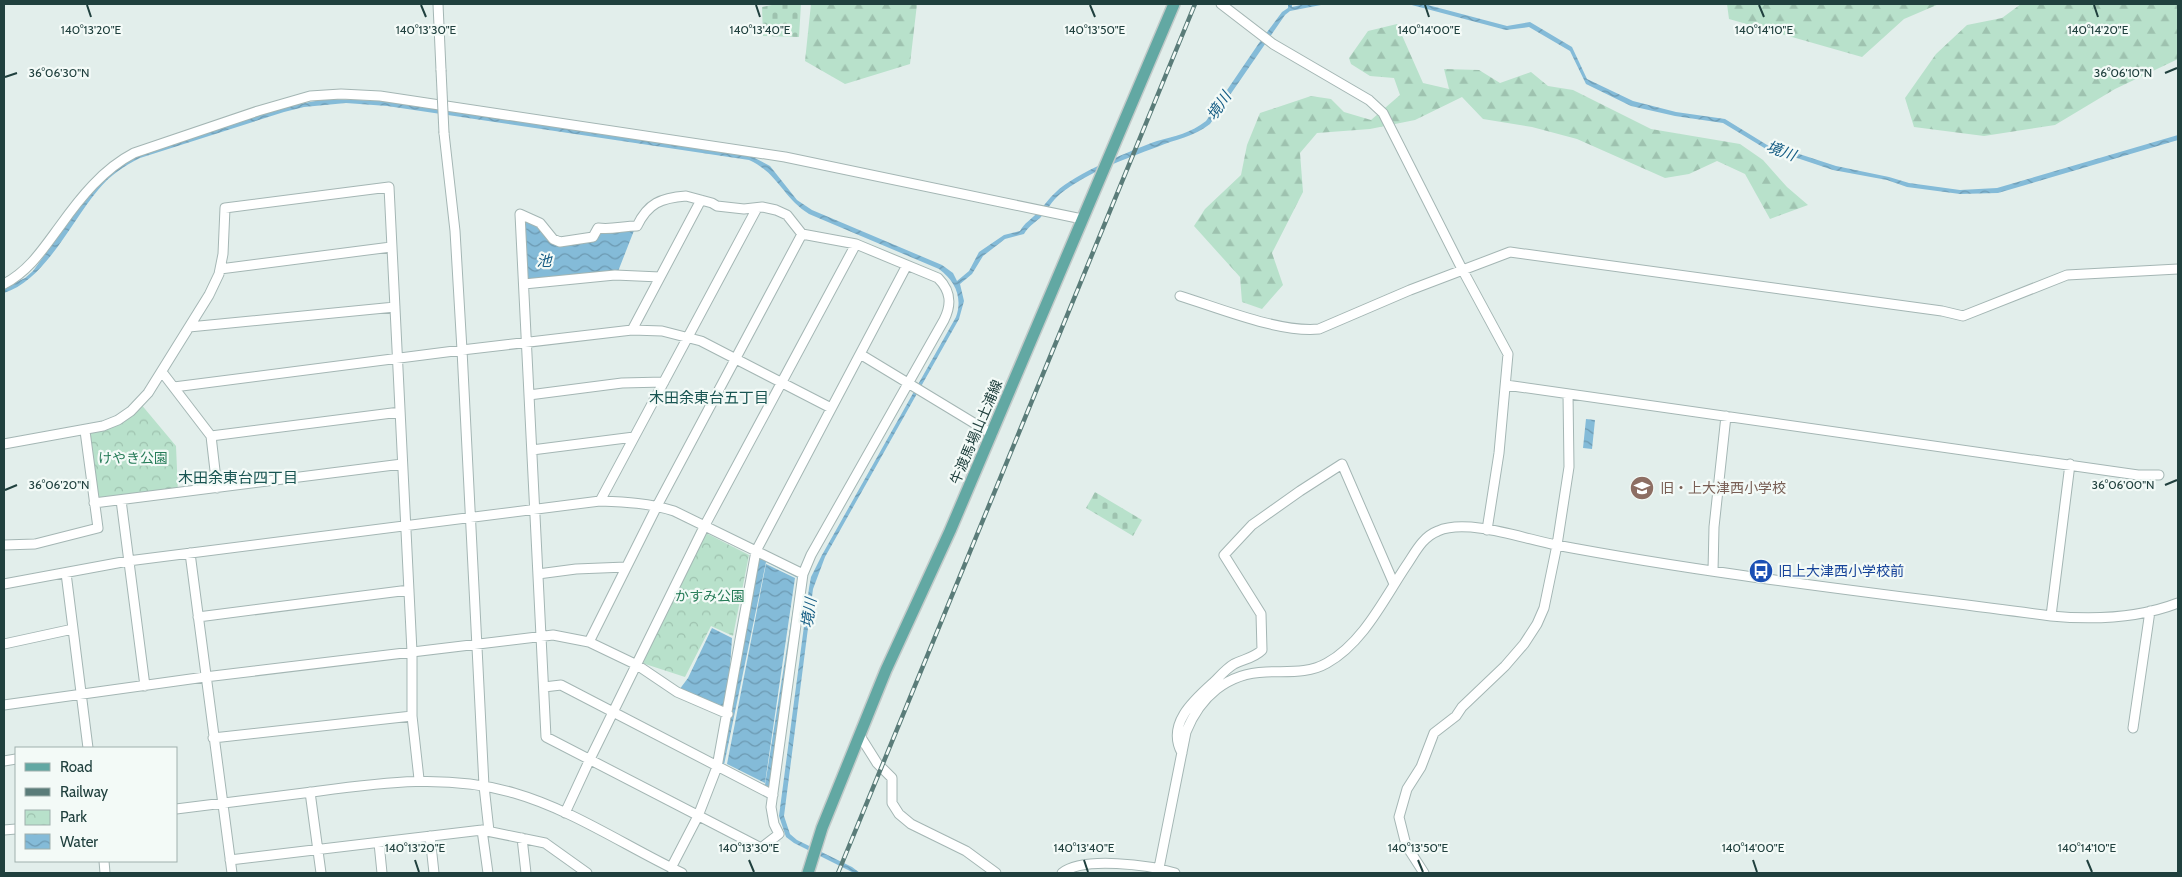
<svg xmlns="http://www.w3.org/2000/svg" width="2182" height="877" font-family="Cabin,'Noto Sans JP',sans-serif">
<defs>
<pattern id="forest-firs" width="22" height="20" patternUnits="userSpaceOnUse" patternTransform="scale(1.25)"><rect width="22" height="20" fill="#b8e1cb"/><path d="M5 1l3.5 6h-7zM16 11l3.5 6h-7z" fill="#9ec2af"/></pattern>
<pattern id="cemetery-stones" width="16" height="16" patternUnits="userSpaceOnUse" patternTransform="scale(1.25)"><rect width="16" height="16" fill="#b8e1cb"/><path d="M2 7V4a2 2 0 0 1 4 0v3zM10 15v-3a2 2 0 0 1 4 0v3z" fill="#9ec2af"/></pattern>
<pattern id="park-crowns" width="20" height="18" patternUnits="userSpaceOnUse" patternTransform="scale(1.25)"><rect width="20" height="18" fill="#b8e1cb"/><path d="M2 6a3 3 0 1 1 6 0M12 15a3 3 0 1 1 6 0" fill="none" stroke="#9ec2af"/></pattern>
<pattern id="water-waves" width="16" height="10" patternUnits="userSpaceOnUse" patternTransform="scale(1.25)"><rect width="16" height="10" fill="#84bbd8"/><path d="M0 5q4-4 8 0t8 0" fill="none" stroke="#6c99b1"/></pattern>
</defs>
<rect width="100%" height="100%" fill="#e2eeeb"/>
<!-- forest -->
<path fill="url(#forest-firs)" d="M811,4H917L910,64L845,84L805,61Z
M1727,4H1939L1904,19L1862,57L1729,19Z
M2021,4H2178V59L2115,89L2055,125L1984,136L1914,127L1905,98L1936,54L1967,25L2002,18Z
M1397,24L1423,83L1449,89L1444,69L1479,70L1500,83L1531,72L1548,86L1573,90L1651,129L1740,144L1763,160L1787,187L1808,205L1770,219L1745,174L1717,161L1689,174L1665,178L1577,139L1532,127L1483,119L1462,97L1415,120L1370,129L1317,133L1300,153L1303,192L1272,253L1283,285L1262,309L1242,302L1240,277L1194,226L1205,209L1241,175L1247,145L1260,113L1311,96L1331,99L1344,112L1371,120L1400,95L1394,78L1370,76L1351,64L1349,58L1368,31Z"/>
<!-- cemetery -->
<path fill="url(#cemetery-stones)" d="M777,4H801L799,37L763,36L762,7Z
M1095,492L1142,520L1133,536L1086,508Z"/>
<!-- park -->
<path fill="url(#park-crowns)" d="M140,403L176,446L178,493L94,503L85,431L103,426Z
M706,533L749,555L733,636L711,626L685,677L642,663Z"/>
<!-- water -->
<path fill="url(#water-waves)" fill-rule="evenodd" d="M1288,4H1292V7L1305,4H1326L1290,11L1285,15L1210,124C1193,137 1176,139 1157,147C1125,159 1086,173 1060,194C1052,201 1047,210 1040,218C1034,223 1028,227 1024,234L1005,239L983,256L972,274L960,284L964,301L959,319L825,557L813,589L784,816L790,834L797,840L852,867L860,873H854L794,843L786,837L779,816L809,588L811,577L822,555L956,317C963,297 955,281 939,269L809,214C783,198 778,173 749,160L387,106L346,103L304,107L284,112L140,158C124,166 110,175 98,190C71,222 45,280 4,293V288L25,278L33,271L95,185L105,175L140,153L283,107L326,99L388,101L751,156L770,166L797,200L812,210L942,265L953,273L957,281L969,271L979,252L1004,235L1020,231C1024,223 1032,219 1038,212C1044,206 1049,198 1056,192C1074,174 1132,150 1157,141C1175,136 1191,133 1206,121L1259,43L1282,12L1288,8Z
M1408,4H1424L1507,26L1530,22L1572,47L1587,79L1633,101L1676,112L1725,119L1772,148L1790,151L1836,166L1889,177L1909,183L1960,190L1997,188L2178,135V140L1998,193L1960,194L1907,187L1887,180L1833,170L1788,155L1771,152L1723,123L1675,116L1631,106L1586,84L1570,51L1529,27L1506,30Z
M522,216L539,225L560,244L599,230L635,228L617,274L525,282Z
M1586,419L1595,420L1592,449L1583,448Z
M757,553L801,575L772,793L720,766ZM766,562L798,578L765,785L724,765Z
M766,564L795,578L765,783L727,764Z
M712,628L732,638L727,712L679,690L688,678Z"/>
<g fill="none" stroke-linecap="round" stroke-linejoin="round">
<!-- minor casing -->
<g stroke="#a4b6b4" stroke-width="11">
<path id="minor" d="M438,4L441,70
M1221,4L1273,44L1369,100L1383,113L1462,269L1508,354L1499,453L1487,530
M444,133L455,231L462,350L484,786L489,831
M686,196L712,203L717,206L744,209L762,207L776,210L787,215L802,234L856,244L938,278C951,291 952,304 944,320L811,555L803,574L771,807L774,824L779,834L761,848L546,737L520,214L540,223L553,239L560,242L593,237L598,228C612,230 623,226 637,226C648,203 661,198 686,196Z
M220,269L391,247
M4,284C29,271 43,249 60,226C80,198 103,169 134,153L258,111L310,96L341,94L380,96L785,157L1082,219
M524,284L615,275L660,277
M1180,296C1219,308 1279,333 1319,329L1410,290L1510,252L1942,311L1963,316L2067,275L2178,269
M189,327L395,307
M632,330L701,200
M860,354L992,434
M162,372L211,436L217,488
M1506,385L2138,475H2159
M174,387L462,350L632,330L662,331L701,341L831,408
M529,395L622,383L664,382
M211,436L400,412
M4,444L103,426L118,420L131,411L148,393L209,295L219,274L223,254L225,208L389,187L412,652V716L419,779
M532,450L634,437
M121,500L145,686
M600,501L757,208
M94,503L402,464
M4,545L35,544L98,528L85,431
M190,553L232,873
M1713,571L1714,527L1726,416
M66,573L88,748
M538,574L576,569L626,567
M4,584L128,561L600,501C626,502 649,503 674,511L803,574
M2051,616L2070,464
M198,617L409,590
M589,642L657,506L802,234
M4,644L73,629
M544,687L561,685L773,795
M4,705L205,677L553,635L589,642L637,665L677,692L728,714
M2133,728L2150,611
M860,736L877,763L892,778V803L899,814L911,824L966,851L996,873
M213,738L412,716
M1182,753C1166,724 1194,700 1214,682C1220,676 1227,668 1234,664C1244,659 1254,658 1262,650L1261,614L1224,555L1252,525L1300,491L1342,464L1394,584
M4,761L16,759
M310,792L321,873
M176,809C221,803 267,798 312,792C379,783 447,773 514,793C573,810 627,847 682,873
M565,813L590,759L705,525L856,244
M4,830L16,829
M482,830L488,873
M430,836L434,873
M522,838L526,873
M379,843L382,873
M230,860L482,830L545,843L587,873
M104,861L105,873
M671,868L698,816L717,767L756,551L907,265
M1062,873C1083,856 1150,865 1175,873
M1158,873L1186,732C1200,697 1227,673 1266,672C1287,671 1308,674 1327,663C1363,643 1384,599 1406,566C1415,553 1422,537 1438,531C1467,518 1525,539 1556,545C1720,576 1886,594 2051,616C2093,620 2139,618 2178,603
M1424,873L1406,845L1399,817L1407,789L1421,767L1434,733L1456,716L1462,707L1505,666L1524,644L1537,624L1544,608L1557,545L1569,467L1568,394"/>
</g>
<!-- major casing -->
<g stroke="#c1cac9" stroke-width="14">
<path id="major" d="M808,873L822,828L886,670L950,531L1174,4"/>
</g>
<!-- minor -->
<use href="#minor" stroke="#fff" stroke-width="9"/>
<!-- major -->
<use href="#major" stroke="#62a8a3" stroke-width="11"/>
<!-- rail casing -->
<g stroke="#5a7c79" stroke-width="4.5">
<path id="rail" d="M838,873L1195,4"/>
</g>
<!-- rail -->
<use href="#rail" stroke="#f3faf7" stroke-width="2.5" stroke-dasharray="8" stroke-linecap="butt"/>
<!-- minor-bridge casing -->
<g stroke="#a4b6b4" stroke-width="11" stroke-linecap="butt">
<path id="minor-bridge" d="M441,70L444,133"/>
</g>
<!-- minor-bridge -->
<use href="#minor-bridge" stroke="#fff" stroke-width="9"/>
</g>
<!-- ticks -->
<path fill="none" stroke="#20403e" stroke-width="2" d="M87,5L91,17M421,5L426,17M756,5L760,17M1090,5L1095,17M1425,5L1429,17M1759,5L1764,17M2094,5L2098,17M2165,73L2177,68M5,77L17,73M2165,485L2177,480M5,490L17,485M415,860L419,872M749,860L754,872M1084,860L1088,872M1418,860L1423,872M1753,860L1757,872M2087,860L2092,872"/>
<!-- icons -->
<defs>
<g id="school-disc" transform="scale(1.25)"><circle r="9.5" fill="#8d6e63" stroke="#f3faf7"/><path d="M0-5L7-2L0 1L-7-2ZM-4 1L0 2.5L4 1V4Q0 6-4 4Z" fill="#fff"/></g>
<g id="bus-disc" transform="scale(1.25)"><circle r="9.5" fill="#1a4fb4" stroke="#f3faf7"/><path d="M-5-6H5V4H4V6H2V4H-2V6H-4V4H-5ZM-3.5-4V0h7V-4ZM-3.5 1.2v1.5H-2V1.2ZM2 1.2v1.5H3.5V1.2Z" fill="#fff"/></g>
</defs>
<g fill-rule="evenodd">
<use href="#school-disc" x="1642" y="488"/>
<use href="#bus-disc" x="1761" y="571"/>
</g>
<g text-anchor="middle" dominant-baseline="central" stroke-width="4.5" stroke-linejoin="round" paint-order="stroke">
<!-- street labels -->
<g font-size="14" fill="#20403e" stroke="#f3faf7">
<text transform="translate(976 432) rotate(-67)">牛渡馬場山土浦線</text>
</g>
<!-- park labels -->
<g font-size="14" fill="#267c58" stroke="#f3faf7">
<text x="133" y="458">けやき公園</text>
<text x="710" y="596">かすみ公園</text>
</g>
<!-- education labels -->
<g font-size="14" fill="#785e54" stroke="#f3faf7" text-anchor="start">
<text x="1660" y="488">旧・上大津西小学校</text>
</g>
<!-- transit labels -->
<g font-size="14" fill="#164399" stroke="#f3faf7" text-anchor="start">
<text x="1778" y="571">旧上大津西小学校前</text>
</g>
<!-- water labels -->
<g font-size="15" font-style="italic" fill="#135b83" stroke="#f3faf7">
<text transform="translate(1219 106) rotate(-55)">境川</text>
<text transform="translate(1781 151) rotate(20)">境川</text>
<text x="544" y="261">池</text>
<text transform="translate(809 613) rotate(-82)">境川</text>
</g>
<!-- neighbourhood labels -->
<g font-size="15" fill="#195552" stroke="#f3faf7">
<text x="709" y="398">木田余東台五丁目</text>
<text x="238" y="478">木田余東台四丁目</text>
</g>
</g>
<g font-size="12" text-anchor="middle" fill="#20403e" stroke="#f3faf7" stroke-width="4.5" stroke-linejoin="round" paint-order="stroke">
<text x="91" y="34">140°13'20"E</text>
<text x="426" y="34">140°13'30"E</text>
<text x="760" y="34">140°13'40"E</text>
<text x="1095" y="34">140°13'50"E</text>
<text x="1429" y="34">140°14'00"E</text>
<text x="1764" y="34">140°14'10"E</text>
<text x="2098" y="34">140°14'20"E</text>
<text x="2123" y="77">36°06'10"N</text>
<text x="59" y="77">36°06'30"N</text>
<text x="2123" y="489">36°06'00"N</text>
<text x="59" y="489">36°06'20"N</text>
<text x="415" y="852">140°13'20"E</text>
<text x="749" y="852">140°13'30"E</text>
<text x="1084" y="852">140°13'40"E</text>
<text x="1418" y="852">140°13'50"E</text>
<text x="1753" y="852">140°14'00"E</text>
<text x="2087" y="852">140°14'10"E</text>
</g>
<!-- border -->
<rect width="2182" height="877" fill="none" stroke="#20403e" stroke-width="10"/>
<!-- legend -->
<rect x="15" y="747" width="162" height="115" fill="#f3faf7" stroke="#9fb0ad"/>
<rect x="25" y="763" width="25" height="8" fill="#62a8a3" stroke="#9fb0ad"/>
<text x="60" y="772" font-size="15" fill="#20403e">Road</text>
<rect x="25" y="788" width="25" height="8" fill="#5a7c79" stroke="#9fb0ad"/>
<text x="60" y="797" font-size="15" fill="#20403e">Railway</text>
<rect x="25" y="810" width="25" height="15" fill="url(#park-crowns)" stroke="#9fb0ad"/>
<text x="60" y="822" font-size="15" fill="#20403e">Park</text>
<rect x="25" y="834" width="25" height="15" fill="url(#water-waves)" stroke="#9fb0ad"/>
<text x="60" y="847" font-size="15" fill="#20403e">Water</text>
</svg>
